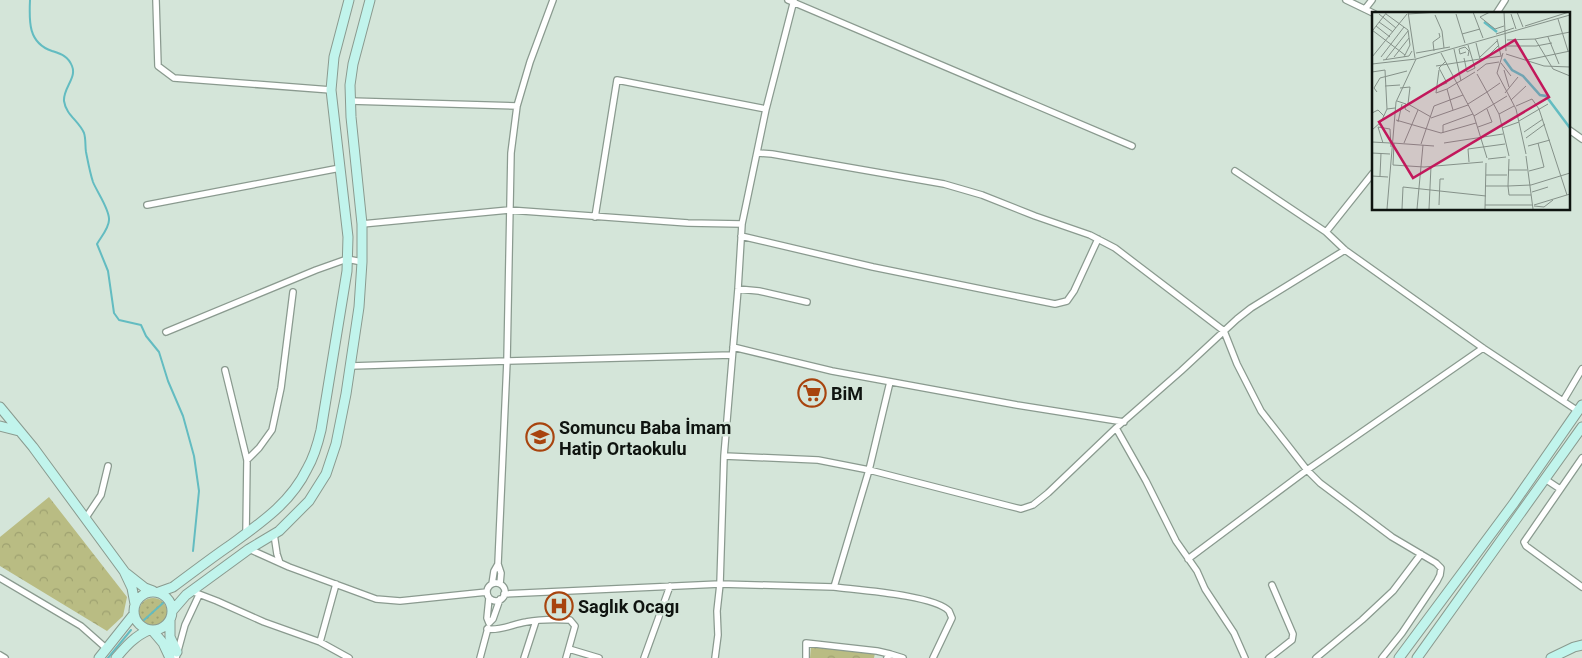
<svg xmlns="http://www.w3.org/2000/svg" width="1582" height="658" font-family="Roboto,sans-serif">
<defs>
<pattern id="grass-dots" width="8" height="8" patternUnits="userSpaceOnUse" patternTransform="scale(1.25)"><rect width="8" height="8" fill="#b9bc83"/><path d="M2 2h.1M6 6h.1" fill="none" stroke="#9ea170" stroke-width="1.8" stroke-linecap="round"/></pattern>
<pattern id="forest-crowns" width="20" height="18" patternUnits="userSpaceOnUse" patternTransform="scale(1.25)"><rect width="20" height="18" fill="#b9bc83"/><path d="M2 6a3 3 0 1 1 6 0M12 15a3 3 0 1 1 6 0" fill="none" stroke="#9ea170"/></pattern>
</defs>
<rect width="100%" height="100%" fill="#d4e5d9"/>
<!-- grass -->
<path fill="url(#grass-dots)" d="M139 612a14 14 0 1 1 28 0a14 14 0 1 1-28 0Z"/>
<!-- forest -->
<path fill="url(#forest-crowns)" d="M49,497L127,597L123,616L107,631L0,566V537Z
M811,646L875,653L874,658H810Z"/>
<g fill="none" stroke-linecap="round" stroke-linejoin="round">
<!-- stream -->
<path stroke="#63bcc1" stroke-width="2" d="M30,0C29,21 28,43 52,51C61,54 68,56 72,66C77,78 63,88 64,101C66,115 79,121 84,133C86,139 85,146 86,152C88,162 90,173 93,182C97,192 110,210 109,220C109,228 101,237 97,244L108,271L114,313L119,320L141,325L146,336L159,352L168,381L183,416L194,456L199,491L193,551
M144,620L163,603
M108,658L131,630"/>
<!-- street casing -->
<g stroke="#8a9a8f" stroke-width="8">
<path id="street" d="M156,0L158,66L174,78L331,90
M788,0L1132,146
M1346,0L1375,14
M1365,9L1372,0
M1496,14L1505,0
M350,101L517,106
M1568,129L1582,139
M758,153L772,154L944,184L982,195L1035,216L1090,235L1115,248L1224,331L1237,364L1261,411L1307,470L1320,483L1392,537L1436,563L1441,568L1440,575L1437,581L1402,633L1382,658
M1235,171L1326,232L1345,250L1483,348L1578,411
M147,205L340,168
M595,217L617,80L766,109
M362,224L509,210L688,223L742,224
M1326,232L1373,173
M741,236L873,267L1055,304L1067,301L1074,291L1098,239
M738,289L759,291L807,302
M166,332L316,270L347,259L362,262
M733,347L832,371L1017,405L1124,422
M351,366L507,361L511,153L517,106L530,62L553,0
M225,370L247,460L246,534
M1563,401L1582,369
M1116,428L1146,481L1176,541L1197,571L1205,589L1234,633L1245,658
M724,456L818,460L869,470L1005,505L1021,509L1033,505L1048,493L1116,428L1181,371L1237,319L1251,308L1345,250
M1582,458L1524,542L1526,546L1582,587
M247,460L259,448L272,430L281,388L293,292
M1545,479L1560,489
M85,519L101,495L108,466
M274,534L277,554L280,563
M249,549L289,567L376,599L400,601L487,592
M1188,559L1307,470L1483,348
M498,564L507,361L732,355
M0,578L81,626L107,649
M487 592a9 9 0 1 1 18 0a9 9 0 1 1-18 0Z
M492,584L494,571L498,564L501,573L500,584
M834,587C857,590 934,595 949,611C950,613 951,616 952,618L933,658
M191,591L217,601L264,622L320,642L349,658
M504,594L720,584L834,587L869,470L890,382
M489,598L487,618L489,623L493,619L500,599
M487,629C501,631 513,624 526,622C541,619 555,619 570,620L575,626L566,658
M320,642L336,584
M569,649L599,658
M0,655L5,658
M176,658L185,625L199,595
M480,658L488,628
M524,658L536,621
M644,658L670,586
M715,658L718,635L717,611L720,584L724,456L738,289L742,224L766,109L794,0
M806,658V643L877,651L890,654
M887,658L890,654L903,658
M1269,658L1292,640L1293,634L1272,585
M1316,658L1362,620L1393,591L1421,554"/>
</g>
<!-- secondary casing -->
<g stroke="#8a9a8f" stroke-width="11">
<path id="secondary" d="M0,407L33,447L124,571L132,588L135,604
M0,426L19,431
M126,573L145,588L153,591
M134 611a19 19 0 1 1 38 0a19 19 0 1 1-38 0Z
M159,592L173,587C192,573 210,559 229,546C259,524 290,504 307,469C314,457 318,443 321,430L347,271L348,237L331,90L334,57L349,0
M173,610L186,595L249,549L279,531L309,501L326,474L336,444L346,394L359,307L362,262V224L351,117L350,85L353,64L370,0
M170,621V637L177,652
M152,630L163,643L170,658
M99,658L134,614
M116,658C126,646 135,636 149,630
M1399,658L1514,503L1582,405
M1417,658L1582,427
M1551,658L1574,647L1582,645"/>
</g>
<!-- street -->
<use href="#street" stroke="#fff" stroke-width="5.5"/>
<!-- secondary -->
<use href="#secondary" stroke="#c1f4ec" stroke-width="9"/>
</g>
<!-- icons -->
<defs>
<g id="supermarket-ring" transform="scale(1.4375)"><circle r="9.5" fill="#d4e5d9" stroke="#a8440e" stroke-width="1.5"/><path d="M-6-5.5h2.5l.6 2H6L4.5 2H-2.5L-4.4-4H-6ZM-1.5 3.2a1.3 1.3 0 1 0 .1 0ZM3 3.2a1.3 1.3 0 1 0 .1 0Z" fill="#a8440e"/></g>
<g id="school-ring" transform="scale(1.4375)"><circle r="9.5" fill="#d4e5d9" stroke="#a8440e" stroke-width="1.5"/><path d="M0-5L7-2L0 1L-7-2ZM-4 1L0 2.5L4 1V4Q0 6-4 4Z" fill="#a8440e"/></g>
<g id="hospital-ring" transform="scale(1.4375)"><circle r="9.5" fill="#d4e5d9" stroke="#a8440e" stroke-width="1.5"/><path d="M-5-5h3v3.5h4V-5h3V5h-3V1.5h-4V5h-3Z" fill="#a8440e"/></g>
</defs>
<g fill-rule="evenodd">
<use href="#supermarket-ring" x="812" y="393"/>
<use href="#school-ring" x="540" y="437"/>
<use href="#hospital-ring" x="559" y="606"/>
</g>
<g text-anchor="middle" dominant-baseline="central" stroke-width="5" stroke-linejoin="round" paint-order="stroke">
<!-- poi labels -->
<g font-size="18" font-weight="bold" fill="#0f1410" stroke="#d4e5d9" text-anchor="start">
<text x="831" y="393">BiM</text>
<text x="559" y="427">Somuncu Baba İmam<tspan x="559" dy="21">Hatip Ortaokulu</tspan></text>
<text x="578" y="606">Saglık Ocagı</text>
</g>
</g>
<!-- overview -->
<g transform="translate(1372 12)">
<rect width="198" height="198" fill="#d4e5d9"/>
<path fill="none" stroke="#63bcc1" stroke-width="2.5" d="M112,10L125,20M132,47L140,58L151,64L168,83L174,84L198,116"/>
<path fill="none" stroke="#859189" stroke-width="1" d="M36,0L43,46M101,0L111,26M118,0L108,5L123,17L132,14M132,0L134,39M145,0L151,15M7,2L24,16M14,2L36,18L38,33L32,45M36,2L67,0M84,2L93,31M139,2L144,17M63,3L70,19L72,36M186,7L196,39M7,10L21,20M4,14L18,25M153,14L197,0M0,18L33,43M1,18L15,0M90,22L108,17M124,22L142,16M176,25L187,52M125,27L129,44M163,27L181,57L198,64M135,28L163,27L198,20M96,33L103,56M135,34H164L180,31M82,37L89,69M62,39L61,30L68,25L67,21M94,40L88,42L87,37L93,35L97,39L96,44M44,41L78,35M69,41L102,104L115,146M131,41L125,61L144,97L154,142M134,42L172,54L198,55M0,45L35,2M9,45L32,15M22,45L37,26M108,45L125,29M115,45L127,33M92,46L95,60L103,56M14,47L36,19M108,47L130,44M11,48L37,44L40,39M155,48L198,39M129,51L139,64M0,52L44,47L198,3M64,54L108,47L104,31M67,58L64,81L75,77M132,58L137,75M105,59L114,52L127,50M0,60L13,58L15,97M128,71L115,80L127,102L137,144M13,74L28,73M67,74L75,71L67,56L74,49M28,76L38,75L36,92L59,105M5,80L2,76L8,66L35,59M133,81L146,65M139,88L154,74M25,89L34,92L33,97L38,100M96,92L115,80L105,62M144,94L160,87L167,97L195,183M81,98L75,77L103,60M0,101L6,98L12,104M127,102L142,94M102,104L135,84M59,106L96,93M24,108L69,121L104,111M147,109L176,92M26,110L30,92M6,115L18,117L19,135M6,115L11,131M106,115L120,110L115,97M130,116L147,110M0,118L9,110L15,97L23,96M152,120L171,107M71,121V113L101,102M154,126L173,112M0,130L18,131M21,131L62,134M32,131L46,98M72,131L131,122M49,132L62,94L91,83M156,134L178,128M0,141L18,142M154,144L161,197M116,147L134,145M137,147L136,174L159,173L198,161M97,150L96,137L133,132M21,153L52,155L111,150M21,153L22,131M136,158H155M157,159L172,155L166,131M114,163H135M0,164L16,165M8,164L9,141M114,174H136L137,183H159M160,180L176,175M67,193L68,167H72M113,193H160M162,193L198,182M162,194L172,195L181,188M15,197L24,90L44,47M30,197L31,175L114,184M45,197L51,133M57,197L59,154M113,197L114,151"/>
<path fill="#c2185b" fill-opacity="0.15" stroke="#c2185b" stroke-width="2.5" d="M143,28L177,85L41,166L7,110Z"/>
<rect width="198" height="198" fill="none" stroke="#0f1410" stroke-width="2.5"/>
</g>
</svg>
